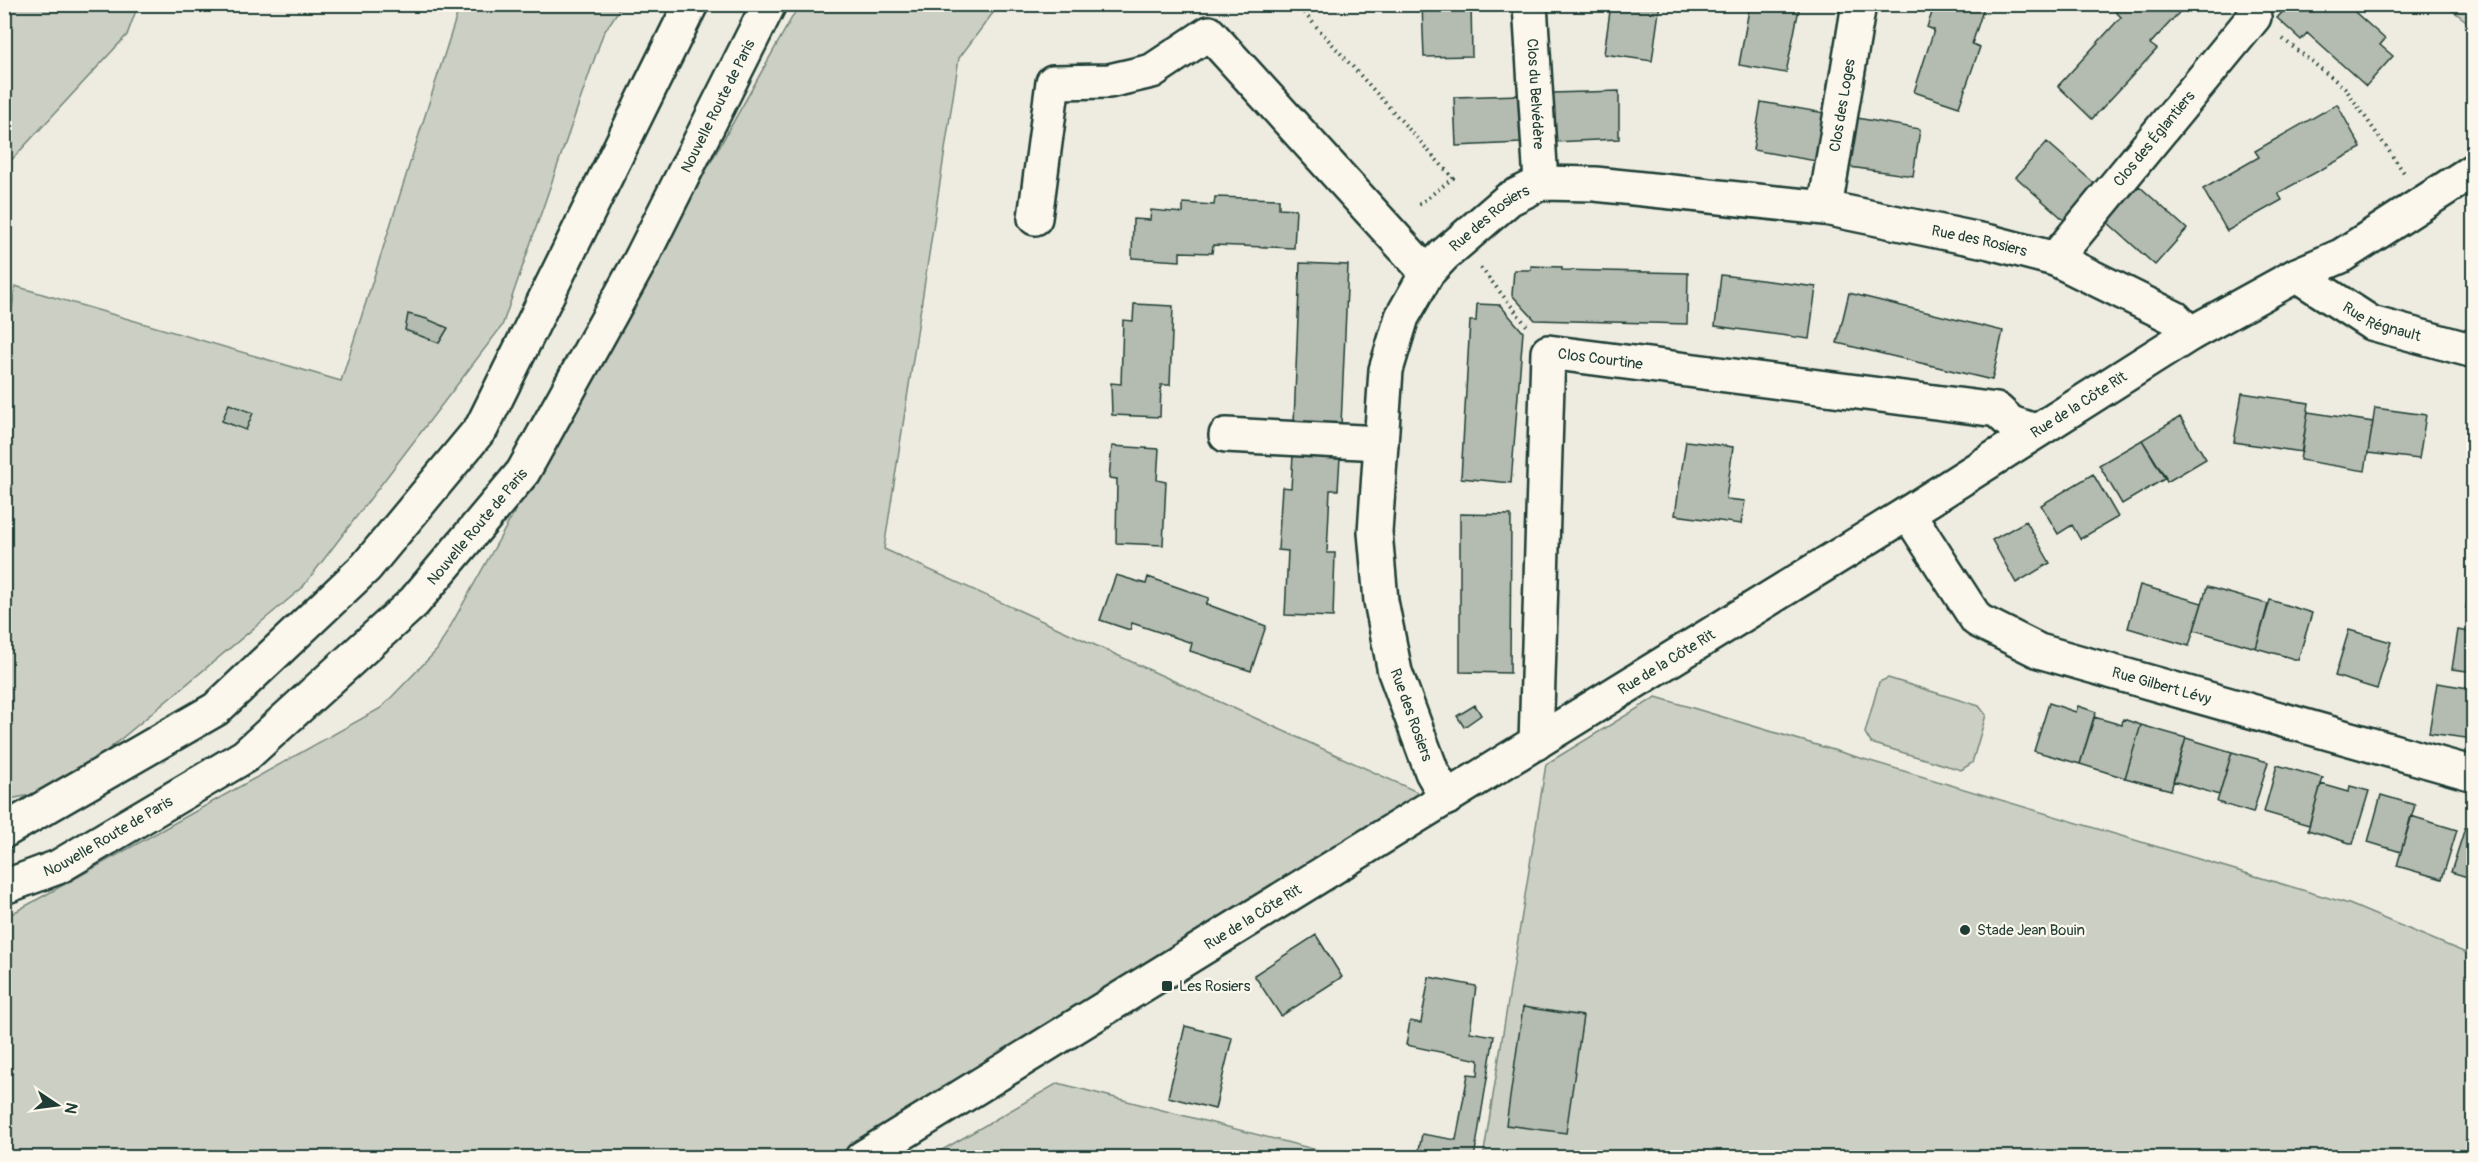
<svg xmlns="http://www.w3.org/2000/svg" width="2478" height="1162" font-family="Pangolin,sans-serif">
<rect width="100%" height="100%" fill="#eeece1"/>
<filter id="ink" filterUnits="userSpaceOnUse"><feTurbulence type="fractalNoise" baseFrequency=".0167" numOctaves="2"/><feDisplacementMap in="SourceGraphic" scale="12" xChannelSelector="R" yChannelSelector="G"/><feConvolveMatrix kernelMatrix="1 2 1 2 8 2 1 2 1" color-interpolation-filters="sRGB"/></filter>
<g filter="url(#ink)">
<!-- green -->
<path fill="#cbcfc4" stroke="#75867c" stroke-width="1.5" d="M5,4L138,5L127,35L5,167Z
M460,5H622L603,34L502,326L302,588L61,789L5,800L4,373L15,286L341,381Z
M799,5H999L959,58L884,549L1424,795L839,1157H5L4,918L381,708L437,650Z
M2445,5H2473V26Z
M1888,678L1979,706L1986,715L1972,763L1961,770L1871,743L1865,733L1879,682Z
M1656,697L2349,904L2473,956L2474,1116L2468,1157L1483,1158L1546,764Z
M1058,1083L1344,1157H930Z"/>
<!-- building -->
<path fill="#b4bbb0" stroke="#1f3d34" stroke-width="1.5" d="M1422,4H1471L1472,56L1424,57Z
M1611,4H1660L1652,61L1604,54Z
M1750,4H1800L1786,73L1739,65Z
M1935,4H1985L1972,44L1980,47L1959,107L1914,92L1934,30L1927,27Z
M2122,4H2187L2150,44L2157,49L2092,119L2058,86L2121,17L2115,11Z
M2290,4H2346L2385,39L2380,45L2393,56L2366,86L2307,33L2301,40L2277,18Z
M1619,91V139L1554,142L1552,93Z
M1520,95L1521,143L1456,146L1454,97Z
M1761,102L1825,113L1816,161L1753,150Z
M2337,104L2361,148L2278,193L2282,200L2227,231L2203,189L2259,157L2255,151Z
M1857,118L1920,129L1913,176L1850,167Z
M2047,142L2095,184L2064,220L2016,177Z
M2139,186L2187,229L2155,265L2107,222Z
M1215,197L1279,199V208L1296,209L1294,248L1213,245L1212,253L1180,252V261L1132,258L1133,219L1150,220L1151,210L1183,213V203L1214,205Z
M1300,263L1348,265L1341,425L1294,423Z
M1531,266L1562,267V270L1688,273L1687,324L1535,320L1512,295L1514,270H1531Z
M1721,275L1816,287L1809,339L1715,326Z
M1849,293L2003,331L1992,380L1837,343Z
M1134,304L1173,306L1170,385H1161L1160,417L1112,415L1111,383L1121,384L1123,320L1133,321Z
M1477,304L1500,305L1523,332L1511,483L1461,478L1470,321H1476Z
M408,314L427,319L448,328L439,343L405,330Z
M2242,393L2309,403L2302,452L2234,442Z
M229,404L253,413L246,430L222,421Z
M2375,408L2426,415L2419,459L2368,453Z
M2308,412L2373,422L2365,471L2300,460Z
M2180,417L2206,459L2167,482L2142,440Z
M2142,440L2166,478L2122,504L2099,465Z
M1686,441L1733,447L1726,499L1745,501L1741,524L1675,515Z
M1112,446L1159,449L1157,480L1166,482L1163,545L1116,543L1117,479L1109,478Z
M1293,455L1340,457L1338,490H1330L1327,553H1335L1333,617L1285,615L1288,551L1278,550L1282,487L1291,488Z
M2093,474L2118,517L2080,539L2072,525L2058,534L2041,505Z
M1460,514L1511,515L1510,673L1460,672Z
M2026,521L2050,563L2016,583L1992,540Z
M2473,559H2474V609L2466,608Z
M1116,575L1146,584L1148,577L1209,598L1206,604L1266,626L1251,671L1190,651L1192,643L1132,623L1130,630L1100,620Z
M2140,585L2202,603L2189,646L2128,628Z
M2207,587L2268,604L2256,648L2194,630Z
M2270,600L2312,613L2298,660L2256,648Z
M2349,630L2391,642L2377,689L2335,676Z
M2458,630L2474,633V672L2452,669Z
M2437,683L2474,689L2473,739L2429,733Z
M2049,703L2076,712L2078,706L2096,712L2080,764L2034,751Z
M1475,705L1481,715L1464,727L1457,716Z
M2094,717L2122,725L2123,719L2141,725L2125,778L2080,764Z
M2141,725L2186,738L2171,790L2125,778Z
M2186,738L2232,752L2219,795L2173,781Z
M2232,752L2268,762L2253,813L2217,802Z
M2277,765L2323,778L2309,825L2264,812Z
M2321,784L2349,792L2350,786L2369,791L2353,844L2308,830Z
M2381,795L2415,805L2401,852L2368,842Z
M2411,816L2457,830L2442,879L2397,866Z
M2465,828L2474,831V879L2451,872Z
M1316,935L1342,977L1281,1016L1254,975Z
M1429,977L1476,986L1470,1032L1494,1036L1474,1158L1418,1155L1422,1134L1456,1140L1468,1074L1478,1075L1479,1060L1406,1045L1410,1021L1421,1023Z
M1523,1007L1583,1016L1566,1133L1506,1125Z
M1185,1026L1232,1038L1215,1109L1168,1097Z"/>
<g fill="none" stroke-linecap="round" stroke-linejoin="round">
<!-- minor casing -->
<g stroke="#1f3d34" stroke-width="38">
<g id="minor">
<path id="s1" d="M1530,4L1541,183"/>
<path id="s2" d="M1825,208L1859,4"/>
<path d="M1035,218L1053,82L1109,81L1152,71L1209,33L1427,273"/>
<path id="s3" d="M2055,259L2254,17"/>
<path id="s4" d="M2297,275L2371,323L2474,351"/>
<path d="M1226,435L1381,443"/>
<path id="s5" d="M1908,513L1977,620L2039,651L2474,774"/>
<path id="s6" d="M1536,743L1548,352L1997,410L2011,423L2035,431"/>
<path id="s7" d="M1447,798L1432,772L1395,672L1381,601L1375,532L1386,370L1402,317L1427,273L1444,255L1509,199L1541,183L1595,184L1825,208L1990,242L2055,259L2175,318L2190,334"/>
<path id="s8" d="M862,1158L1908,513L2190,334L2297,275L2341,256L2474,170"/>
</g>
</g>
<!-- major casing -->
<g stroke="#1f3d34" stroke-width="38">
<g id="major">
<path d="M4,831L216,709L366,567L482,427L691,4"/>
<path id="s9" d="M4,887L58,867L245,756L414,602L523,472L641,259L769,4"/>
</g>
</g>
<!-- path -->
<path stroke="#1f3d34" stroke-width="4" stroke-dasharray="1.5 4.5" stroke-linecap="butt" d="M1296,4L1453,178L1416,207
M2283,39L2345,88L2405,174
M4,198L15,195
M1481,268L1527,326"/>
<!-- minor -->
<use href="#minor" stroke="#fbf7ec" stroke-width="33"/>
<!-- major -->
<use href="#major" stroke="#fbf7ec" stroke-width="33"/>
</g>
</g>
<!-- markers -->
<g fill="#1f3d34" stroke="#fbf7ec" stroke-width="2">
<circle cx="1965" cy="930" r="6"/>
<rect x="1161" y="980" width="12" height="12" rx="3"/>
</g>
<g text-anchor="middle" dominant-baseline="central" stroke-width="4.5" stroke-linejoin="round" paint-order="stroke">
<!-- street labels -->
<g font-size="15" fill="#1f3d34" stroke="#fbf7ec">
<text stroke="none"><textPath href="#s1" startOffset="90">Clos du Belvédère</textPath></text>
<text stroke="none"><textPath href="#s2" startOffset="104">Clos des Loges</textPath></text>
<text stroke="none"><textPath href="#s9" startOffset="1088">Nouvelle Route de Paris</textPath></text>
<text stroke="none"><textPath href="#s3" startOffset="156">Clos des Églantiers</textPath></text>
<text stroke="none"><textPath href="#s7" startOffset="630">Rue des Rosiers</textPath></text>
<text stroke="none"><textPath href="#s7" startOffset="1136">Rue des Rosiers</textPath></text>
<text stroke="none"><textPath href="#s4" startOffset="98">Rue Régnault</textPath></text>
<text stroke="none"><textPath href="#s6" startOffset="444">Clos Courtine</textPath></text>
<text stroke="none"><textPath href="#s8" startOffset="1431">Rue de la Côte Rit</textPath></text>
<text stroke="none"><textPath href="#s9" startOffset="602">Nouvelle Route de Paris</textPath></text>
<text stroke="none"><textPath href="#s8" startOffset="945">Rue de la Côte Rit</textPath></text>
<text stroke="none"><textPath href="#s5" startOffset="324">Rue Gilbert Lévy</textPath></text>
<text transform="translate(1411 715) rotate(70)">Rue des Rosiers</text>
<text stroke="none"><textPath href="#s9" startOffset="116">Nouvelle Route de Paris</textPath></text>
<text stroke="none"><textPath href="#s8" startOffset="459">Rue de la Côte Rit</textPath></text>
</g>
<!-- poi labels -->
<g font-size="15" fill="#1f3d34" stroke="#fbf7ec" text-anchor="start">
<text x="1977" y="930">Stade Jean Bouin</text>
<text x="1179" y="986">Les Rosiers</text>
</g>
</g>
<!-- margin -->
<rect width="2478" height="1162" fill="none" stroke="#fbf7ec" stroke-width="24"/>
<rect x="12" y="12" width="2454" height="1138" fill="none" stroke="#1f3d34" stroke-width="2" filter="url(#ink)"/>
<!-- north arrow -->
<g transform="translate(57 1105) rotate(103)" stroke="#fbf7ec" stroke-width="4.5" paint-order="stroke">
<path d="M0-4.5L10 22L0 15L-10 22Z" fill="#1f3d34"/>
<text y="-9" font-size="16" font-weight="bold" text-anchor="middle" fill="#1f3d34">N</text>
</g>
</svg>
